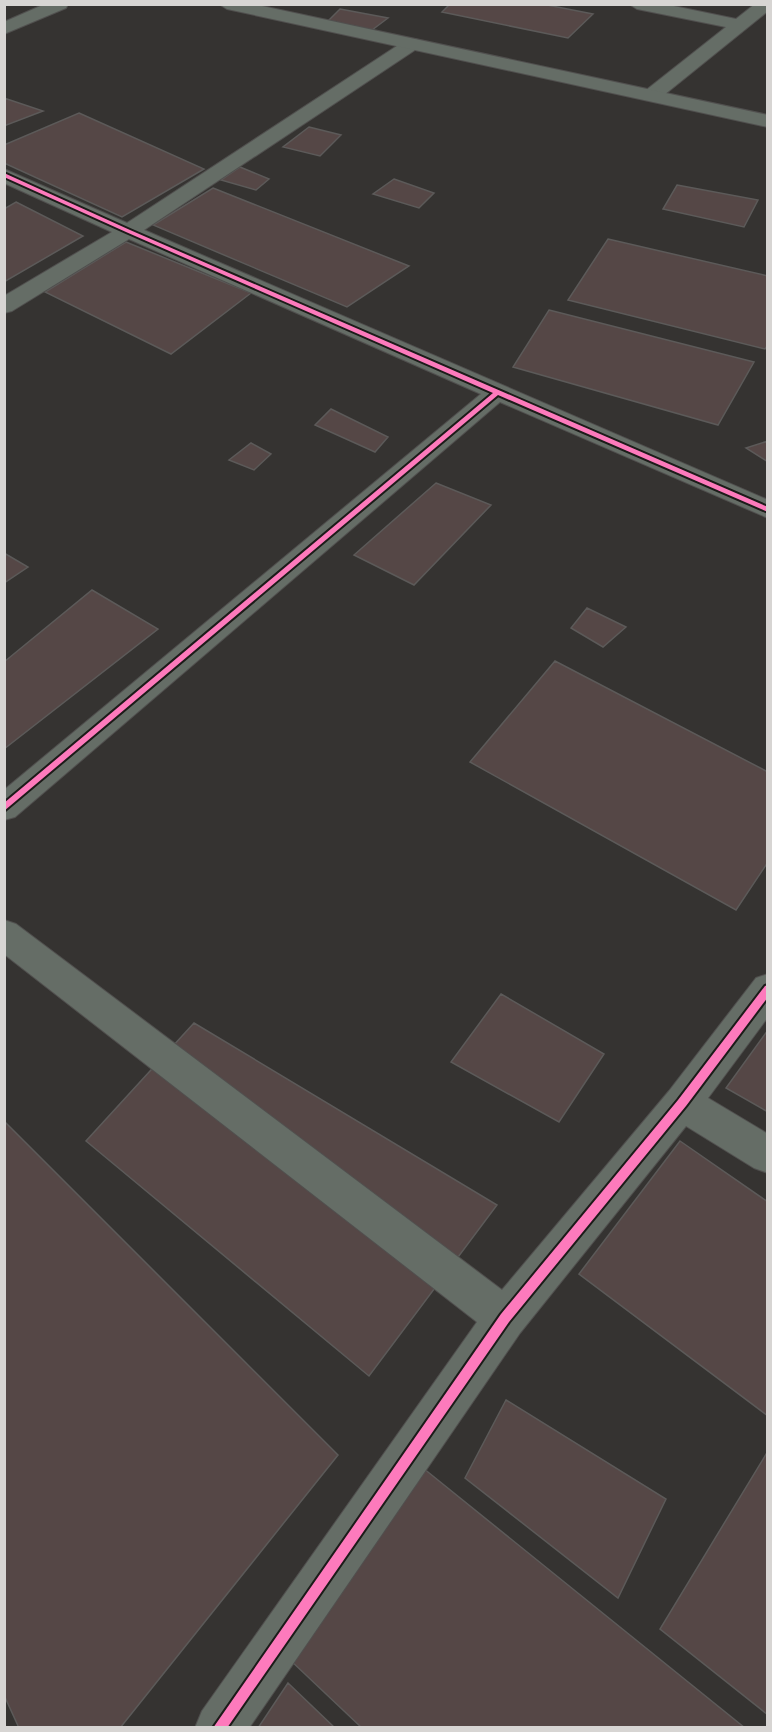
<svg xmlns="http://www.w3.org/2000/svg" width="772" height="1732" font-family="Merriweather,serif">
<rect width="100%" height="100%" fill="#353331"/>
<!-- building -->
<path fill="#554746" stroke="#5c5a59" stroke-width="1.5" d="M450,4H542L593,14L568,38L442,12Z
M340,9L388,18L372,30L328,21Z
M4,98L43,111L4,126Z
M79,113L204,169L122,217L4,163V145Z
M309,127L341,135L320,156L283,147Z
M240,167L269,179L256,190L221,180Z
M394,179L434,193L419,208L373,194Z
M677,185L758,200L744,227L663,209Z
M213,188L409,266L347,307L153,225Z
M16,202L83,236L4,282V209Z
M608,239L768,276V345L765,349L568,300Z
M126,242L251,293L171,354L45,292Z
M549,310L754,362L718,425L513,367Z
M331,409L388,437L375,452L315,425Z
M768,441V462L746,448Z
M251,443L271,454L254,470L229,460Z
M436,483L491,505L414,585L354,555Z
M4,553L28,567L4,583Z
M92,590L158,629L4,749V662Z
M587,608L626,627L603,647L571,628Z
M555,661L768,772V862L736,910L470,762Z
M501,994L604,1054L559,1122L451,1062Z
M194,1023L497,1205L369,1376L86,1141Z
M768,1030V1112L726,1088Z
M4,1121L338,1455L120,1728H19L4,1695Z
M680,1141L768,1202V1416L579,1274Z
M506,1400L666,1499L618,1598L465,1478Z
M768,1451V1715L660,1629Z
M423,1468L745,1728H362L289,1659Z
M288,1683L335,1728H258Z"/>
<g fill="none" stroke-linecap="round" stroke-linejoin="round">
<!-- minor casing -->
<g stroke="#51504f" stroke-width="2">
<path id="minor" d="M45,4H68L66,8L4,34V22Z
M629,4H664L736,19L755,4H768V11L659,99H645L643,95L645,91L726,27L637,9Z
M412,39L418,40L421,44L418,48L144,230L768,500V518L500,402L15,817L4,820V790L481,394L129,239L12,311L4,313V296L112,232L4,183V169L127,223L406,40Z
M4,920L16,924L502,1290L669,1091L756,978L768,974V1017L708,1098L768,1134V1173L754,1168L686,1126L520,1333L249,1728H195L202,1711L477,1322L4,954Z"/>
</g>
<!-- tertiary casing -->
<g stroke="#51504f" stroke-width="2">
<path id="tertiary" d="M219,4H253L768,115V127L227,9Z"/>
</g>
<!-- minor -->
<use href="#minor" fill="#656d66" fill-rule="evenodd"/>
<!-- tertiary -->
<use href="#tertiary" fill="#656d66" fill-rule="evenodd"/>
<!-- cycleway casing -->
<g stroke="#1c1b19" stroke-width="4">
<path id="cycleway" d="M4,173L130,230L768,507V512L498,395L4,811V803L493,393L126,232L4,177Z
M768,985V997L686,1106L509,1322L227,1728H213L501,1314L678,1100L765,986Z"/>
</g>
<!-- cycleway -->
<use href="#cycleway" fill="#fd7abc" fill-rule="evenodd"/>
</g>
<!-- border -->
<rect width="772" height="1732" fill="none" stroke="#d7d5d3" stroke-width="12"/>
</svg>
